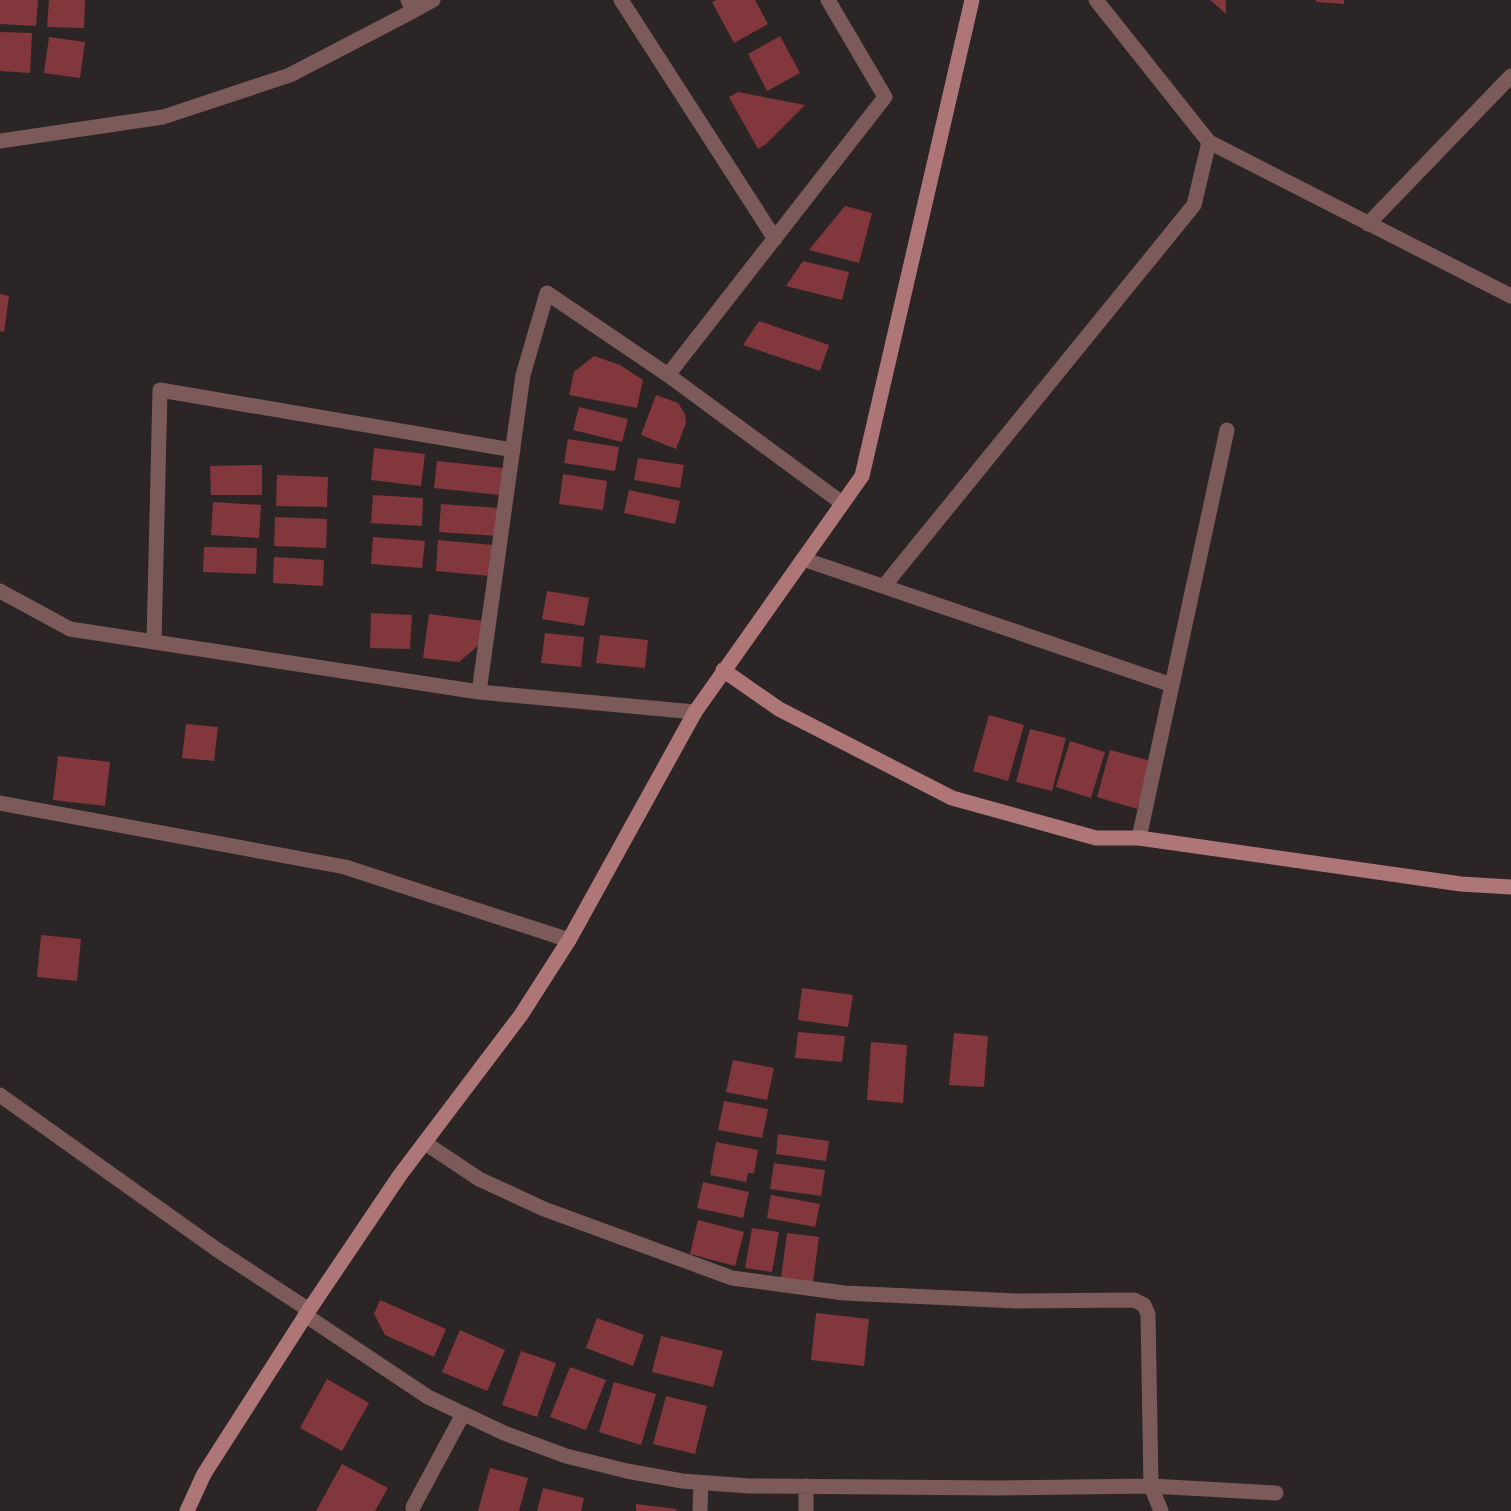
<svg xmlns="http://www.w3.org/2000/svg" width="1511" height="1511" font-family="Cabin,sans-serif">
<rect width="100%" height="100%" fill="#2c2525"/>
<!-- building -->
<path fill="#82373c" d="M0,0H38L36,26L0,24Z
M49,0H85L84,28L47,27Z
M716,0H755L768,24L734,43L712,2Z
M1210,0H1226V14Z
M1316,0H1344V4L1316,2Z
M0,32L32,33L30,73L0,71Z
M780,36L800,73L767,91L748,54Z
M49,37L85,42L80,78L44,73Z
M738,92L805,105L766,144L758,149L729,97Z
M845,206L872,213L859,263L809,250Z
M803,261L849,272L842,300L786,286Z
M0,294L9,296L4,332L0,331Z
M759,321L829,345L820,371L743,345Z
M594,356L620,365L643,380L637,408L569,395L574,372Z
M656,395L678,403L685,414L686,423L676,449L641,435Z
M579,407L628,419L622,442L573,430Z
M568,439L619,447L615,471L564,463Z
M374,448L425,454L421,486L371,480Z
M638,458L684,465L680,488L634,480Z
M437,461L503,468L500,495L434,488Z
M262,465V495H211L210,466Z
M563,474L607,481L603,510L559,504Z
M277,475L328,477L327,507L276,506Z
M629,490L680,501L675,524L624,513Z
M373,495L423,498L422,526L371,523Z
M213,502L261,505L259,538L211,535Z
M441,504L499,508L497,536L439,532Z
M275,517L327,519L326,548L274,546Z
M373,537L425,541L422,568L371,564Z
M438,540L493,545L490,576L436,571Z
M204,547L257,548L256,574L203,572Z
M274,557L324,560L323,586L273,583Z
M547,591L589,598L584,626L542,619Z
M371,613L412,615L410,649L370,648Z
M429,614L483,621L480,644L459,662L423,658Z
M545,633L584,637L581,667L541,663Z
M600,635L648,640L645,668L596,663Z
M989,715L1024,725L1008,781L973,771Z
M186,724L218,727L214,761L182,758Z
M1030,729L1066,738L1052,791L1016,782Z
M1070,741L1105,752L1091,798L1056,787Z
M1110,750L1151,761L1137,809L1097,797Z
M58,756L110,762L105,806L53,800Z
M41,935L81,939L77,981L37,977Z
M802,988L853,995L848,1027L798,1020Z
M798,1032L845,1036L842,1062L795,1058Z
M954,1033L988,1036L984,1087L949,1085Z
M871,1042L907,1045L903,1103L867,1100Z
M733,1060L774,1068L767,1100L726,1092Z
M724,1101L768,1109L762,1138L718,1130Z
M778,1134L829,1141L826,1161L776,1154Z
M716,1142L758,1150L754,1173H748L746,1182L710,1175Z
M774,1163L825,1170L821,1196L770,1189Z
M703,1182L749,1192L743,1218L697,1208Z
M771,1195L820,1204L815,1227L767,1218Z
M698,1220L744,1232L735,1266L690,1254Z
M752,1228L779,1232L772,1272L745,1268Z
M787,1233L819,1237L813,1282L781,1278Z
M380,1300L446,1329L434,1357L385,1335L374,1314Z
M816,1313L869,1319L864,1366L811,1360Z
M597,1318L644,1335L633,1366L586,1348Z
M460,1330L505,1350L487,1391L442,1372Z
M661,1336L723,1351L713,1387L652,1372Z
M521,1351L556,1363L537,1417L502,1405Z
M570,1367L606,1380L586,1430L550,1417Z
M327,1379L369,1403L342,1451L300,1428Z
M614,1382L656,1394L641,1445L599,1432Z
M666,1396L707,1406L695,1454L653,1444Z
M342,1464L388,1488L375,1511H316Z
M490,1468L528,1478L519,1511H478Z
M543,1488L584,1498L581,1511H537Z
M636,1504L677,1509L676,1511H636Z"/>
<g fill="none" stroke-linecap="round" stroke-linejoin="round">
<!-- street -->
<path stroke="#7d5a5a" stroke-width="15" d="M408,0L413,11L433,0
M621,0L775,239
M1096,0L1209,142L1511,296
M0,141L163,117L290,75L413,11
M1368,224L1511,76
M668,375L885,97L828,0
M803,559L1172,685
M884,586L1194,205L1209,142
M0,591L70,629L479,692L695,712
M154,642L160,390L513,450
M479,692L523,375L547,293L668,375L842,503
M0,803L345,867L569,940
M1139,838L1227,430
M0,1095L216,1249L309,1310
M305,1315L428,1397L504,1433L566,1456L627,1471L682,1481L749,1486L997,1488L1151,1486L1148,1314L1144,1305L1134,1300L1017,1301L844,1293L732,1278L544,1209L479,1179L425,1143
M413,1507L463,1414
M700,1511L701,1483
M806,1511V1486
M1161,1511L1151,1486L1276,1493"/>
<!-- secondary -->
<path stroke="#ae7677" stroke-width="15" d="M723,670L779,709L952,798L1096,838H1139L1461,884L1511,887
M187,1511L204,1474L309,1310L400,1175L521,1015L569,940L695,712L862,476L972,0"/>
</g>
</svg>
